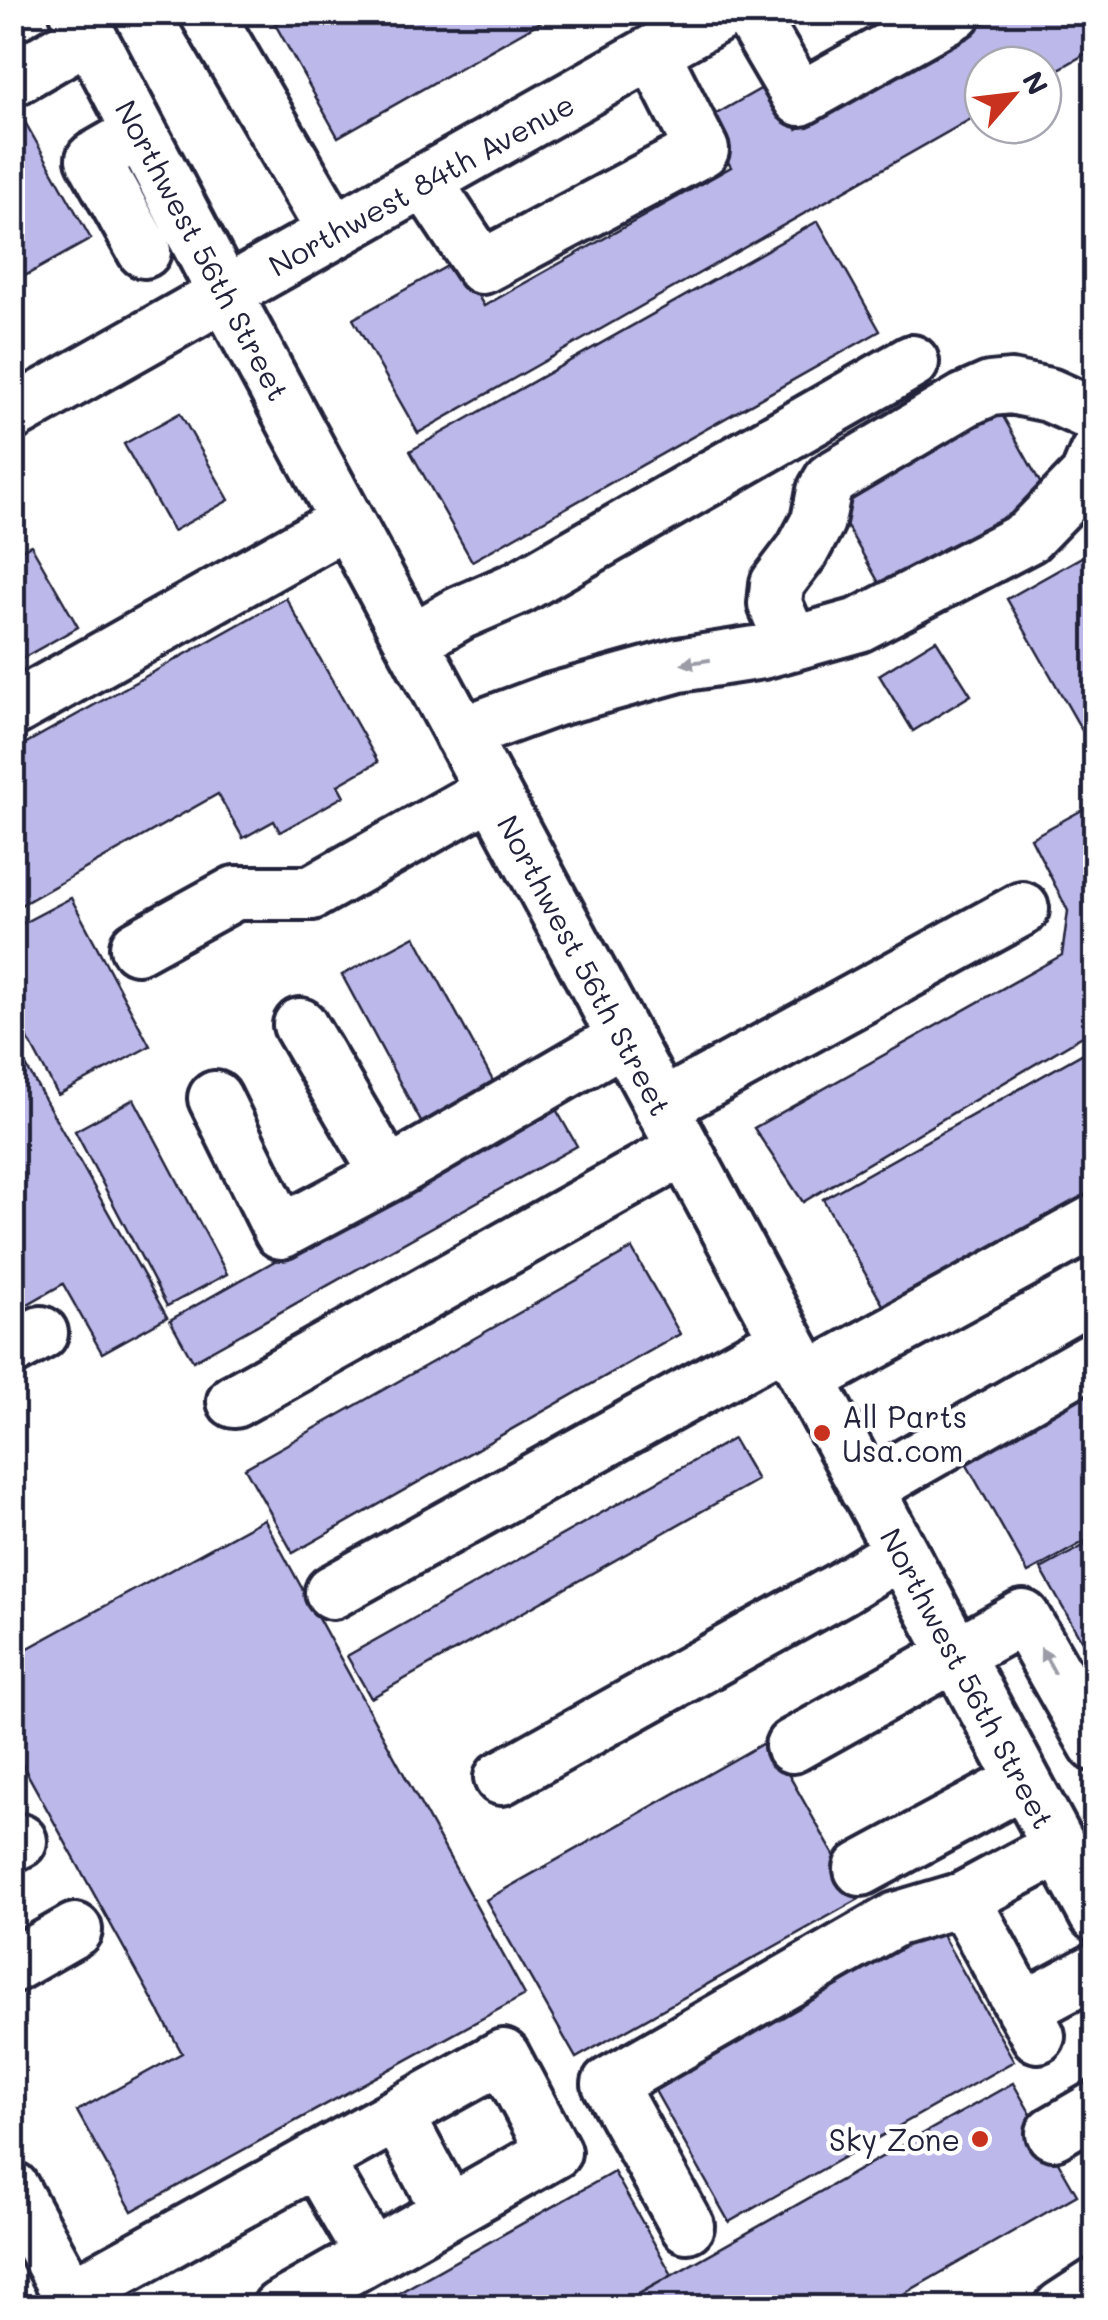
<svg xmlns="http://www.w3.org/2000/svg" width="1108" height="2320" font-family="Mali,sans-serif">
<rect width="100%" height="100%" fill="#fff"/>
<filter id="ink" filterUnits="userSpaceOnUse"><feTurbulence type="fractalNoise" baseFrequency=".01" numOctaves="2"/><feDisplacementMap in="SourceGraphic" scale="20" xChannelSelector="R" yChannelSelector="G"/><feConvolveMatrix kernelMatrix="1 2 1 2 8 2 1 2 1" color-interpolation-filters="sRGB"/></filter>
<g filter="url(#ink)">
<!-- building -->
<path fill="#bcb8e9" stroke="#22223b" stroke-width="2.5" d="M296,12H558L338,137L275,24Z
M1004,12H1096V48L1043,78V65H983V112L418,433L353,319L458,260L484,306L731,167L704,121L771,83L797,129Z
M12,99L91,239L12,283Z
M818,221L880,331L472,561L410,451Z
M995,402L1051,502L882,588L833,502Z
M180,413L229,500L173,531L124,444Z
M31,545L78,627L12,664V555Z
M1096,549V755L1007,599Z
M286,598L378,762L338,785L344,796L280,832L274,821L243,838L218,794L12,910V751Z
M936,640L971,695L913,731L879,675Z
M1095,803L1096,1028L803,1202L754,1128L1062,955L1068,911L1031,838Z
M71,898L150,1046L58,1095L12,1009V929Z
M415,936L500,1094L427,1133L342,975Z
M12,1041L167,1317L102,1353L63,1284L12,1313Z
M1096,1046V1195L887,1312L823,1199Z
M134,1099L227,1274L167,1306L75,1131Z
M553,1104L577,1146L193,1361L170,1320Z
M632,1249L680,1334L293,1553L245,1468Z
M1096,1384V1535L1028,1573L963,1458Z
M733,1439L757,1480L371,1698L347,1656Z
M264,1519L525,1995L132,2211L77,2111L182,2053L12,1746V1657Z
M1096,1539V1666L1041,1569Z
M769,1740L859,1899L576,2058L486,1900Z
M933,1919L1014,2061L729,2222L649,2080Z
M1013,2083L1077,2195L879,2308H614Z
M614,2172L672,2275L614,2308H372Z"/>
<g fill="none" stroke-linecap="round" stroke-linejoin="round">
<!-- minor casing -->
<g stroke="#22223b" stroke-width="60">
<path id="minor" d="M77,12L225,294L1096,1915
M206,12L334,232
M749,12L800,99L955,12
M15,78L89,35
M140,132L93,159L144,251
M425,181L482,267L702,150L653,53
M12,414L724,12
M412,641L460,613L520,587L912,362
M792,644L775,604L777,584L802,551L818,521L824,491L831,479L965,400L990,389L1011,387L1049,395L1096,416
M12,710L347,521
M461,734L553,700L679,665L762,652L859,625L1028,537L1087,476L1096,454
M137,947L235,893H311L492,791
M300,1025L388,1175L624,1038
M215,1098L281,1232L388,1175
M661,1107L1022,909
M12,1349L41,1333
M808,1379L1096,1221
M234,1401L684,1149
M866,1489L1096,1357
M332,1592L786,1340
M792,1746L1023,1617L1096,1745
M501,1778L842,1588L900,1552
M12,1845L20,1841
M861,1869L1024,1781
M12,1966L75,1930
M1023,2009L1096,1970
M1038,2036L963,1899L1059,1847
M397,2115L449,2211
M1053,2133L1096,2108
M316,2160L371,2255
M12,2188L77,2308
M687,2226L609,2084L896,1919L963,1899
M71,2296L503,2056L554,2152L279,2308
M1061,2308L1096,2285"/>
</g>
<!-- minor -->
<use href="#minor" stroke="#fff" stroke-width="52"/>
</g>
<!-- one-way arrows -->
<defs><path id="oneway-solid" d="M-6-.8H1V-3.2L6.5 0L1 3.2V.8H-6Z" transform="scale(2.5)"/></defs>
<g fill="#9c9ca7">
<use href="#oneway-solid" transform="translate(696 662) rotate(171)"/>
<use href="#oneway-solid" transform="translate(1048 1661) rotate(-119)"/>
</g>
</g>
<!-- markers -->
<g fill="#c8321e" stroke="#fff" stroke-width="4">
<circle cx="822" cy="1433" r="10"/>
<circle cx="980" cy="2139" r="10"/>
</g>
<g text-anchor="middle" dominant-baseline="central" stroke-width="9" stroke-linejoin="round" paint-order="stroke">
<!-- street labels -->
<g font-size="30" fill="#22223b" stroke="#fff">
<text transform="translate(421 184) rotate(-29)">Northwest 84th Avenue</text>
<text transform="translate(203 250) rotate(62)">Northwest 56th Street</text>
<text transform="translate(585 965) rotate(62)">Northwest 56th Street</text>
<text transform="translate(968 1678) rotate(62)">Northwest 56th Street</text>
</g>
<!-- poi labels -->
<g font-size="30" fill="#22223b" stroke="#fff" text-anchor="start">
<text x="842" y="1416">All Parts<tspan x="842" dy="34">Usa.com</tspan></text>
<text x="960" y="2139" text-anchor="end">Sky Zone</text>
</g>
</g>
<!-- margin -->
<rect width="1108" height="2320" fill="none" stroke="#fff" stroke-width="50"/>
<rect x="25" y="25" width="1058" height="2270" fill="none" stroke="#22223b" stroke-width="4" filter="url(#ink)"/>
<!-- north arrow -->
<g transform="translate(1013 95) rotate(62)"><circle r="48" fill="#ffffff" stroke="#a7a7b1" stroke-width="2.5"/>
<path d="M0-8L18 38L0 25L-18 38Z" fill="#c8321e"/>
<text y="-15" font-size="28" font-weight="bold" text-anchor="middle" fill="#22223b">N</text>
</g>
</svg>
